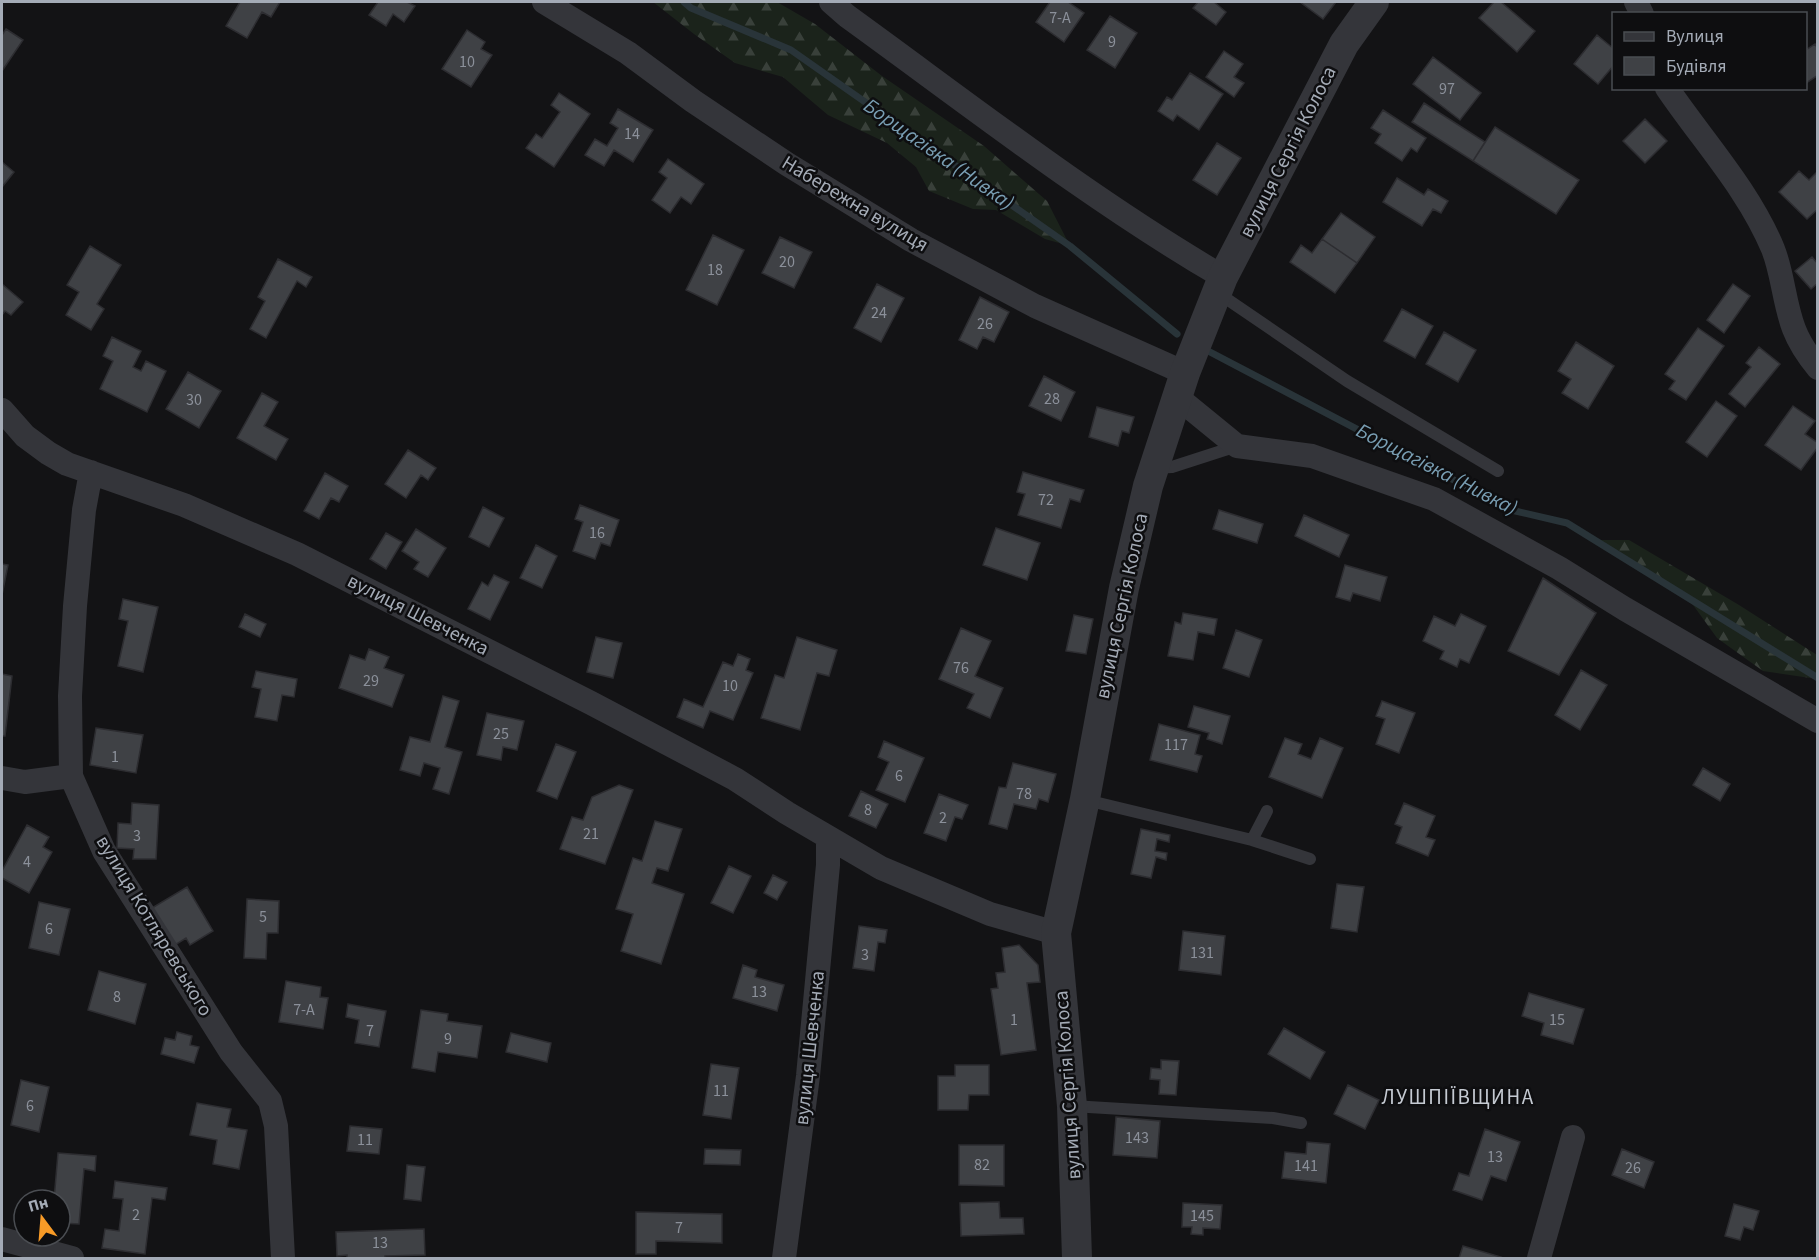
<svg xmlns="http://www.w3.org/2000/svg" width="1819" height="1260" font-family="'Source Sans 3',sans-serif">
<defs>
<pattern id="forest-firs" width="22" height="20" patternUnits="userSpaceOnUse" patternTransform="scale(1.5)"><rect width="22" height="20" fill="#1b231b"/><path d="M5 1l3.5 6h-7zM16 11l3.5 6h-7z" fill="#39403a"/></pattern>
</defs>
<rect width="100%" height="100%" fill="#131315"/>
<!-- forest -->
<path fill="url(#forest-firs)" d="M653,2H777L815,24L882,76L984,146L1047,201L1070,246L1045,239L996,210L973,209L929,191L916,167L887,143L828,115L783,77L735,63L694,34Z
M1595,540H1629L1739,605L1817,655V679L1763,671L1717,638L1688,598Z"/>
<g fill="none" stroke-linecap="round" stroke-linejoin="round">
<!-- stream -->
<path stroke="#293439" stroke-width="7" d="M684,2L691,8L791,50L1070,246L1177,334
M1210,352L1511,510L1567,523L1818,678"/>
</g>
<!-- building -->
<path fill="#3f4145" stroke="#2d2d31" stroke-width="1.5" d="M240,2H280L271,17L262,12L247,38L226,26Z
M378,2H407L415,6L404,22L393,14L386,26L369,15Z
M1050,2H1068L1084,13L1064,42L1036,22Z
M1198,2H1214L1226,12L1216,25L1193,8Z
M1300,2H1336L1323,19Z
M1494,2H1501L1535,31L1517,52L1479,18Z
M1110,16L1137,33L1115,68L1087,50Z
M6,29L23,40L2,71V35Z
M467,30L485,42L481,49L492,55L471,87L442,69Z
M1597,35L1614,49V65L1598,84L1574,64Z
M1815,44L1818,49V75L1806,83V50Z
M1224,51L1243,64L1234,77L1244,83L1234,97L1206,77Z
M1433,57L1481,93L1460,120L1413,84Z
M1190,73L1223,94L1199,130L1177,115L1173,121L1158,111L1167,97L1172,100Z
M559,93L590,114L554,167L526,148L536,134L542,138L560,112L551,105Z
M1424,103L1485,142L1473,161L1412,122Z
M618,109L653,130L633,162L614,150L604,166L585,155L595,139L607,146L618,128L610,123Z
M1383,110L1426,138L1417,152L1411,148L1402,161L1375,143L1381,134L1371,128Z
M1645,119L1667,141L1645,163L1623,141Z
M1495,127L1579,180L1556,214L1473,161Z
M1217,143L1241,158L1217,195L1193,180Z
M668,159L704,184L691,204L681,197L670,213L652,200L667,178L659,172Z
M2,162L14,172L2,187Z
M1799,171L1809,180L1818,171V209L1807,219L1779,192Z
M1397,178L1424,195L1428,189L1448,201L1441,213L1433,209L1422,226L1383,202Z
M1341,213L1375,237L1357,263L1322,239Z
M713,235L744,250L717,305L686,290Z
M780,237L812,252L794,288L762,273Z
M1322,239L1357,263L1335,293L1290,262L1301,245L1312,253Z
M90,246L121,265L97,304L104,309L91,330L66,315L79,292L67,285Z
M1812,257L1818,264V283L1811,289L1795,271Z
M278,259L312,277L306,287L297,281L266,338L250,329L265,301L258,297Z
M2,284L23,302L11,315L5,311L2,315Z
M877,284L904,298L881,342L854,328Z
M1733,284L1750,296L1724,333L1707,320Z
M980,297L1009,312L994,342L983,337L977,349L959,340Z
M1402,309L1433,326L1415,358L1384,341Z
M1698,328L1724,346L1686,400L1669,389L1675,381L1665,374Z
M1444,332L1476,350L1458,382L1426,364Z
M112,337L141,351L133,367L141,371L146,361L166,371L147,412L100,389L113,361L103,356Z
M1576,342L1614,366L1588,409L1562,393L1571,379L1558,371Z
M1759,347L1780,364L1745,407L1729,394L1751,367L1746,363Z
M188,372L221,391L199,428L166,409Z
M1044,376L1075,392L1061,421L1029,406Z
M262,393L278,402L264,426L288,439L276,460L237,438Z
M1716,401L1737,416L1707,457L1686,442Z
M1793,406L1815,421L1805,434L1818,443V447L1801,470L1765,445Z
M1097,407L1134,417L1129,433L1122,431L1118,446L1089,437Z
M408,450L436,468L428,480L421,475L406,498L385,484Z
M1023,472L1084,490L1080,502L1070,499L1061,528L1018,515L1025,494L1017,492Z
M325,473L348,486L339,502L331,498L319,519L304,511Z
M580,505L619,520L610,546L601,543L595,559L573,551L583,522L575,519Z
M483,507L504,518L489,547L469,537Z
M1219,510L1263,524L1257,543L1213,529Z
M1304,515L1349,535L1339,557L1295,536Z
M996,528L1040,543L1027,580L983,565Z
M416,529L446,548L428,577L414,569L419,562L402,551Z
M386,533L402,542L386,569L370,559Z
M536,545L557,556L542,588L520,578Z
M2,564L8,565L2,595Z
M1345,565L1387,577L1380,601L1353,593L1350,601L1336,597Z
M494,575L509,582L490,620L468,609L482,582L488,586Z
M1543,578L1596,613L1559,675L1508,651Z
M123,599L158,607L143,672L118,666L128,621L119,619Z
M1183,613L1217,619L1214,635L1198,632L1193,660L1168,656L1175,622L1181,624Z
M245,614L266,624L260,637L239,627Z
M1461,614L1486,626L1469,663L1460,659L1457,667L1440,659L1444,651L1423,641L1434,616L1455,626Z
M1074,615L1093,619L1086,654L1066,651Z
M961,628L991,641L975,676L1003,688L990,718L967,708L974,694L939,679Z
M1236,630L1262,640L1249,677L1223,668Z
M596,637L622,643L613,678L587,672Z
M797,637L837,650L829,676L817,673L800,730L761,718L775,675L784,678Z
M369,649L389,657L384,668L404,675L392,707L339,688L350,655L365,660Z
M738,654L750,659L746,670L753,673L733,720L710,711L703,728L677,717L684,699L703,707L723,662L733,666Z
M1581,670L1607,685L1580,730L1555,715Z
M256,671L297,679L294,697L282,695L277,721L255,717L261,689L252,687Z
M2,674L12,676L5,736H2Z
M443,696L459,701L445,747L462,752L449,794L433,789L440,768L424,763L420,776L400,770L410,737L430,742Z
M1382,701L1415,713L1399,753L1376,744L1385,719L1376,716Z
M1194,706L1230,716L1222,744L1207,739L1209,733L1188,727Z
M487,713L524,721L517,750L503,747L501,760L477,755Z
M1159,724L1200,735L1195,754L1202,756L1197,772L1150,760Z
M96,728L143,735L136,773L90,765Z
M1285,738L1302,744L1298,754L1311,759L1320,738L1343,748L1322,798L1269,777Z
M884,741L924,758L905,802L876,790L889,762L878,757Z
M556,744L576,752L557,799L537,791Z
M1013,763L1056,774L1048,802L1039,799L1036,809L1014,804L1007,829L989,824L999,787L1006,788Z
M1703,768L1730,784L1720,801L1693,785Z
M619,785L633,790L605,864L560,849L572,817L583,820L592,797Z
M861,791L888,804L876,828L849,816Z
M939,794L968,805L962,819L955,817L946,841L924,833Z
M132,803L159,805L156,859H133L134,849L117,848L118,823L131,824Z
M1404,803L1435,816L1426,837L1435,840L1428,856L1396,843L1402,827L1395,824Z
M655,821L682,829L668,871L657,868L652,883L684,894L661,964L621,951L633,914L616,909L633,858L642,861Z
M27,825L49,837L43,847L52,852L29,893L2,878V871Z
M1141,829L1170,835L1169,842L1157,839L1155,851L1167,853L1166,860L1156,857L1151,878L1131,874Z
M729,866L751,876L733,913L711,903Z
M773,875L787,882L777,900L764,893Z
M1337,884L1364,887L1357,932L1331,928Z
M187,887L213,931L190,945L186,938L175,945L152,908Z
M247,899L279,901L278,933H267L266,959L244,958Z
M39,902L70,909L59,955L29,948Z
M859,926L887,930L885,943L878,942L874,971L853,968Z
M1183,931L1225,936L1221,975L1179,970Z
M1019,945L1038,965L1040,982L1027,983L1036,1050L1001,1055L991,989L998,988L996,973L1005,972L1002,948Z
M743,965L757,970L755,977L784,985L777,1011L733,998Z
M99,971L146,984L135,1024L88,1010Z
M286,981L321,987L320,997L328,998L323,1029L279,1022Z
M1529,993L1584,1009L1573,1044L1541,1035L1544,1023L1522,1016Z
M348,1004L386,1011L379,1047L355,1043L359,1020L346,1017Z
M421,1010L448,1014L447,1021L482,1026L477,1058L438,1052L435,1072L412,1068Z
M1284,1028L1325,1052L1310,1079L1268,1054Z
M177,1032L192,1036L190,1045L199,1047L194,1063L161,1054L165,1038L175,1040Z
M511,1033L551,1043L547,1062L506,1052Z
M1161,1060L1179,1061L1176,1095L1159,1094L1160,1080L1150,1079L1151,1068L1161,1069Z
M711,1064L739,1068L731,1119L703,1115Z
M955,1065H989V1095H969L968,1110H938V1076H955Z
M21,1080L49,1087L39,1132L11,1125Z
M1348,1085L1379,1100L1365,1129L1334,1114Z
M197,1103L231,1109L227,1127L247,1130L239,1169L213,1164L217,1140L190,1135Z
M1116,1117L1160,1121L1157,1158L1113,1155Z
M350,1126L382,1129L379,1154L347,1151Z
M1485,1129L1520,1142L1506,1181L1491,1176L1482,1200L1453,1190L1459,1173L1469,1176Z
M1307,1142L1330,1144L1326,1183L1282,1178L1285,1152L1306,1154Z
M959,1145H1004V1186L959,1185Z
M705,1149L741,1150L740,1165L704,1164Z
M1622,1149L1654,1162L1644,1188L1612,1175Z
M58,1153L96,1156L95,1171L84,1169L79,1224L60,1223V1200H54Z
M407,1165L425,1167L421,1201L404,1199Z
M115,1181L167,1188L165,1200L152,1198L145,1254L102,1248L105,1229L119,1231L123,1199L113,1198Z
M999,1202L1000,1218H1023L1024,1234L961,1236L960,1203Z
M1183,1203L1222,1205L1220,1229L1203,1228V1235L1191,1234L1192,1227H1182Z
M1734,1204L1759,1211L1753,1230L1744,1227L1740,1240L1725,1236Z
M636,1212L722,1214V1243L656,1241V1254H636Z
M424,1229L425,1255L385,1256V1258H347V1255L337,1256L336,1232Z
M1463,1246L1501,1257L1500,1258H1459Z"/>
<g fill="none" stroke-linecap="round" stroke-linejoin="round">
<!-- service -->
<path stroke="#34353a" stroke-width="12" d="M1218,293L1347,381L1498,471
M1155,468L1172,467L1237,446
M1086,800L1252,840L1310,859
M1252,840L1267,811
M1072,1106L1273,1118L1301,1123"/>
<!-- minor -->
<path stroke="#34353a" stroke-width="24" d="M544,2L628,53L693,101L787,164L911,240L1035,306L1185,373
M831,2L847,16C970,105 1091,200 1223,277
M1636,2L1642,14
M1667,88C1703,141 1748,189 1773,249C1783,274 1784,303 1794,329C1799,342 1809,357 1818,368
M1177,397L1237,446L1312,456L1434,499L1559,568L1625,609L1818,721
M2,410L25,436L48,453L67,464L184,505L297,554L591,703L735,779L787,813L881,868L990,914L1056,933
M91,472L84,510L75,606L70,696L71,776L104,851L231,1052L270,1101L276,1126L283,1258
M2,778L25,782L71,776
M2,1239L72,1258
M784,1258L808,1076L828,865V838
M1539,1258L1573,1137"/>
<!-- tertiary -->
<path stroke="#34353a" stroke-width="30" d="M1077,1258L1072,1106L1056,933L1085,799L1124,588L1148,486L1185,373L1223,277L1344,44L1374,2"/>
</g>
<g text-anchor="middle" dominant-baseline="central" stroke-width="5" stroke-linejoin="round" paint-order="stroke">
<!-- number labels -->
<g font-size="16" fill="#8b909a">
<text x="1060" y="18">7-А</text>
<text x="1112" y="42">9</text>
<text x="467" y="62">10</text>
<text x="1447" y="89">97</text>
<text x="632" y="134">14</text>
<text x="787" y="262">20</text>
<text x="715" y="270">18</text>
<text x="879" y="313">24</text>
<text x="985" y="324">26</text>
<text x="1052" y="399">28</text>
<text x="194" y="400">30</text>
<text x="1046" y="500">72</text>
<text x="597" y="533">16</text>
<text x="961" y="668">76</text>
<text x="371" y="681">29</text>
<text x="730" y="686">10</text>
<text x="501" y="734">25</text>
<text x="1176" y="745">117</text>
<text x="115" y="757">1</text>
<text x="899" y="776">6</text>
<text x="1024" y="794">78</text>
<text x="868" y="810">8</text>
<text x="943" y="818">2</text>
<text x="591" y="834">21</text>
<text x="137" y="836">3</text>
<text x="27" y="862">4</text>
<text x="263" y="917">5</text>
<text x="49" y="929">6</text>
<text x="1202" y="953">131</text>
<text x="865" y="955">3</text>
<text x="759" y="992">13</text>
<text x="117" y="997">8</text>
<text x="304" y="1010">7-А</text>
<text x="1014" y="1020">1</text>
<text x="1557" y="1020">15</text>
<text x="370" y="1031">7</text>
<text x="448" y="1039">9</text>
<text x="721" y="1091">11</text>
<text x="30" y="1106">6</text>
<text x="1137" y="1138">143</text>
<text x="365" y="1140">11</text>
<text x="1495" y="1157">13</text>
<text x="982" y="1165">82</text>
<text x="1306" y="1166">141</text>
<text x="1633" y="1168">26</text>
<text x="136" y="1215">2</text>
<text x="1202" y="1216">145</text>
<text x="679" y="1228">7</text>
<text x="380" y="1243">13</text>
</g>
<!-- street labels -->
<g font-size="20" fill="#a4abb6" stroke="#0e0e10">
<text transform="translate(1288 152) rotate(-63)">вулиця Сергія Колоса</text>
<text transform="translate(855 204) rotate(31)">Набережна вулиця</text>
<text transform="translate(1122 606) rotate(-78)">вулиця Сергія Колоса</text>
<text transform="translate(418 615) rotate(27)">вулиця Шевченка</text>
<text transform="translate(154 926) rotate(59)">вулиця Котляревського</text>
<text transform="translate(810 1048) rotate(-84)">вулиця Шевченка</text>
<text transform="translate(1068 1085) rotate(-94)">вулиця Сергія Колоса</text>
</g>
<!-- water labels -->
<g font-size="21" font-style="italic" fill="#799eb3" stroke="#0e0e10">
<text transform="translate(939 154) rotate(35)">Борщагівка (Нивка)</text>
<text transform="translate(1437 469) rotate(27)">Борщагівка (Нивка)</text>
</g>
<!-- neighbourhood labels -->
<g font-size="21" letter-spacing="1.5" fill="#c5cad2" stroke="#0e0e10">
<text x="1458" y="1097">ЛУШПІЇВЩИНА</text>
</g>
</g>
<!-- border -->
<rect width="1819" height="1260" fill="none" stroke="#a4abb6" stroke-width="6"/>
<!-- legend -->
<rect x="1612" y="12" width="195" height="78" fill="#0e0e10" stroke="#4a4d52" stroke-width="1.5"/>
<rect x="1624" y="32" width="30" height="9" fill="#34353a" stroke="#4a4d52" stroke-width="1.5"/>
<text x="1666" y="42" font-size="18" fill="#a4abb6">Вулиця</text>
<rect x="1624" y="57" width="30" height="18" fill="#3f4145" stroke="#4a4d52" stroke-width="1.5"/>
<text x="1666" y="72" font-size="18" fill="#a4abb6">Будівля</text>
<!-- north arrow -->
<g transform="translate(42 1218) rotate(344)"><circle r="28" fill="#0e0e10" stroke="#4a4d52" stroke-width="1.5"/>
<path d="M0-4.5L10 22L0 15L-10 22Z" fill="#f89b27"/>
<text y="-9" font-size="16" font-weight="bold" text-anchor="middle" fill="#a4abb6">Пн</text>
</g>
</svg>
